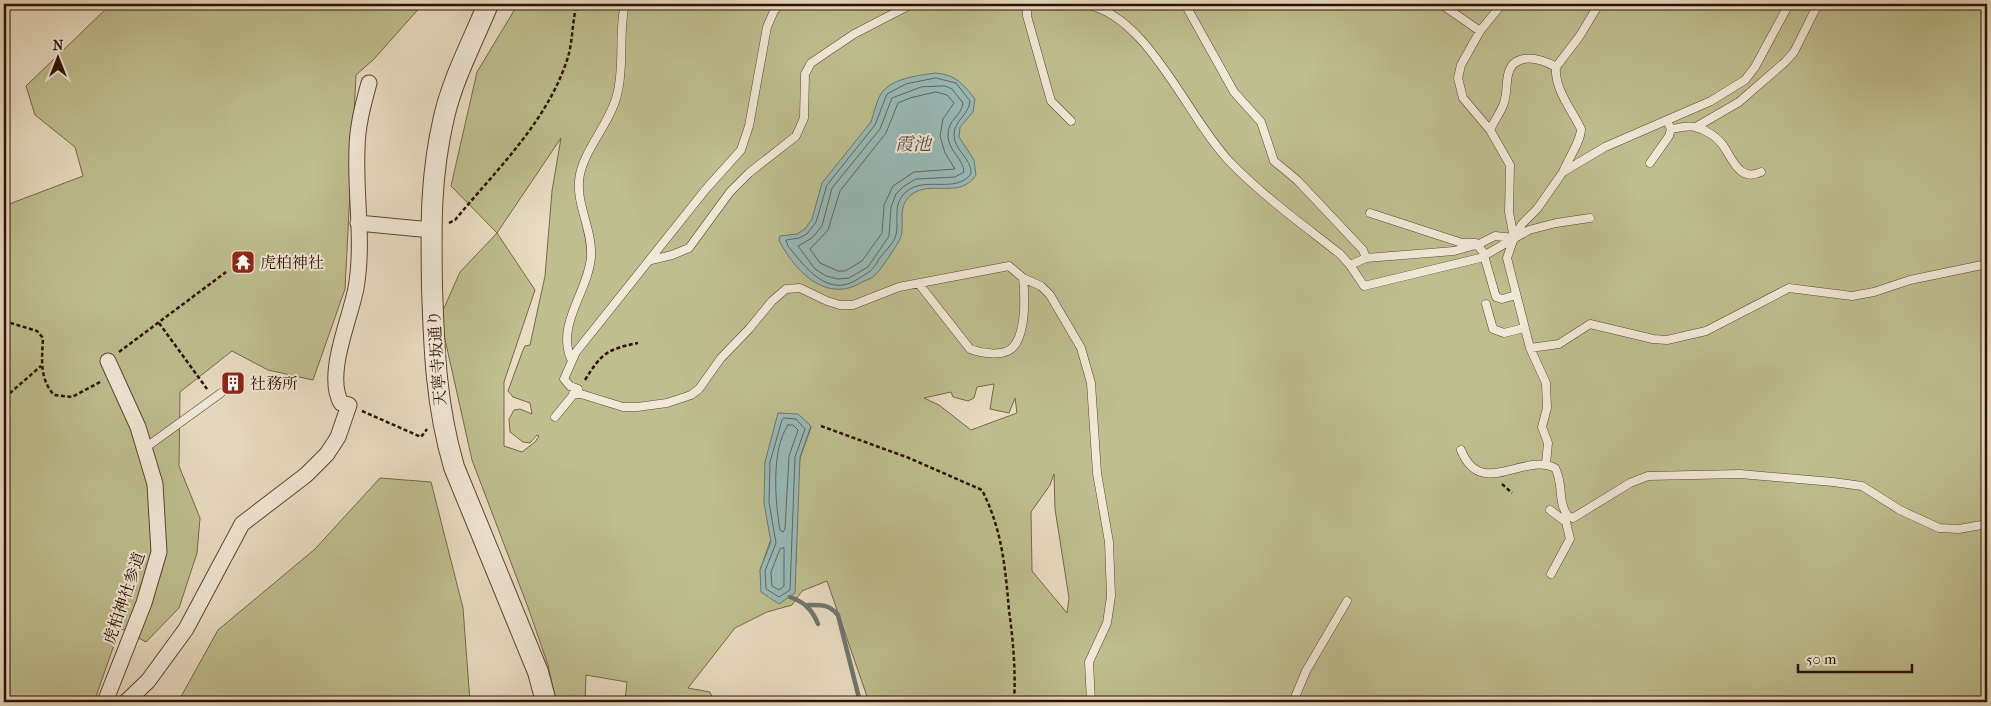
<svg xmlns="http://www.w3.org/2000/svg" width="1991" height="706" font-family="'IM FELL French Canon','Noto Serif JP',serif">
<rect width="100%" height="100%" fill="#e9dcc2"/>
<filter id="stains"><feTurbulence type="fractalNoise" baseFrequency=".004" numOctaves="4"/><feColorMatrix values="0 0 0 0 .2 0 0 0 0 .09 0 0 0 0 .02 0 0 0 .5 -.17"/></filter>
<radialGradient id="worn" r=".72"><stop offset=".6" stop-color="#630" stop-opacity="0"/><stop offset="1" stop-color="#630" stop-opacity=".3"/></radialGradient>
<!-- green -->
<path fill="#bebe8e" stroke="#766847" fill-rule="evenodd" d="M111,4H423L374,59L356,75L345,289L313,380L268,370L232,351L180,392L179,466L200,518L197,553L179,608L146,642L120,628L94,702H4V206L83,176L75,147L35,115L26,86Z
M518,4H1987V702H869L827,581L802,591L792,605L767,612L735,628L688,688L710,692L714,702H625L627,682L586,675L585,702H556L548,665L529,610L472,460L440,317L460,272L497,233L451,186L477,72ZM561,138L552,191L545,276L530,345L525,346L523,350L508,391L513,397L530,403L532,414L520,409L514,410L509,419L510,432L523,442L530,443L537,435L539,436L535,442L522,452L504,446V382L535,290L497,233ZM994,384L990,409L1009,413L1015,398L1017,413L971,430L939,405L924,398L951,392L953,397L968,401L974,398L977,387ZM811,427L800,457L796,513V564L760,570ZM1054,474L1055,509L1069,598L1067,613L1032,571L1031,512L1050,485Z
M380,478L431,482L463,608L470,702H178L218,630L315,549Z"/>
<!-- water -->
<path fill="#98bab8" stroke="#6d766e" d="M936,73C956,75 963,84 975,99L973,112L960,127L959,137L974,160L976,175C960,200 930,179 911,195C895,208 907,227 899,241C895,248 880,271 875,275C872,279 866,280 862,282C827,304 795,272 779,240L780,236L797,234L805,229L812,219L822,183L871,122C874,114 877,96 884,90C895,78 920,75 936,73Z
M778,413L798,414L811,426L800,457L795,593L779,604L761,592L760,570L771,542L764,503L765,462Z"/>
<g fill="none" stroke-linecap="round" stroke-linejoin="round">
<!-- shore -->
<path stroke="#62665c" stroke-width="1" d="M936,78L956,83L970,101C969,115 954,120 954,135C954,151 972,158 971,174C955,194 926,176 907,191C890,205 901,222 895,238C892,245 884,252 879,259C872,272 870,271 858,279C828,299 805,267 788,246L786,240L799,238L807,234L816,222L827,185L875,125L887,94L906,84Z
M945,86L952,89L963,103C962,116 947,119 948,137C949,151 964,160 964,172L955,177L916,179L904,186L896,194L891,207L889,236L868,267L849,278L838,279L826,276L815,269L798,246L812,238L822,226L832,188L880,129L892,98L921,87Z
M936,92L947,95L954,103L943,119L940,136L945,153L955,169L914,172L893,186L884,205L882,233L862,261L845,271H838L820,263L810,249L828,230L840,191L886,133L898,103L910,98Z
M784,418L796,419L805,429L795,457L790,590L779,597L766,589L765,571L776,543L769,502L770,462L782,420Z
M788,425H793L798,430L789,456L785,529L783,532L780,530C775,501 771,450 788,425Z
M784,548V586L779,590L772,586L771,572L780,549Z"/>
<!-- stream -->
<path stroke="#6d766e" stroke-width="4.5" d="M790,597C804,602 812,609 818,624
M808,605C821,605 829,604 838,615L860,702"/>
<!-- service casing -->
<g stroke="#5c4430" stroke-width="9">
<path id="service" d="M1027,4V16L1051,101L1071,121
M1084,4C1148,14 1186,116 1230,162C1263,196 1302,224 1340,254L1350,265L1364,286L1480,258L1529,230L1556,223L1590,218
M1185,4L1234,92L1261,122L1274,161L1297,180L1363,250L1366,258L1350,265
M1441,4L1480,31
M1502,4L1480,31L1461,65L1458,78L1463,98L1490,130L1510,165L1509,212L1514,238
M1696,127L1739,102L1785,62L1794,52L1818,4
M1671,129C1679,128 1688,125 1695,127C1704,129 1716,136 1722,144C1732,157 1739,183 1761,172
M1490,130C1494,121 1501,112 1504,103C1507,94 1506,84 1508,75C1513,51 1540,58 1556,67
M1650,163L1669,136L1671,129L1669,125
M1563,172C1568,159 1581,141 1581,129C1572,110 1554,89 1556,67L1579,37L1599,4
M1370,213L1462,243H1476L1483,252L1496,297L1502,299L1516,295
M1366,258L1454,251L1479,244L1495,236L1514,238
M651,260L672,255L689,248L730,192L749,173L796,136L804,118L805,74L811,63L854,34L912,4
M919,284L970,349C981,353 1005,358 1014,346C1026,331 1025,296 1023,278
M1486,304L1493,329L1504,333L1524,328
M1530,348L1559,344L1590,324L1653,339L1667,340L1706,331L1789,288L1852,296L1874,292L1910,280L1987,264
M571,359C556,324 588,292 591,257C593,229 574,202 580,174C586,147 610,123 617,95C625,65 618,33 625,4
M573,394H581L623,407H637L667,403L691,395L699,389L721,358L749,329L772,301L786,289L800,288L827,301L840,305H853L899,287L1009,266L1023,278L1041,286L1050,295L1081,348L1091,383L1097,473L1109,542L1111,596L1107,623L1089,662L1091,702
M555,417L578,389L570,386L564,379L576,352L706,189L741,150L749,126L767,27L774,11L780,4
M145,448L221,393
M1461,450C1481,500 1523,452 1555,468C1564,483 1557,502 1568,516L1573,518L1630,483L1648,476L1740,474L1833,482L1862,486L1900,510L1939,528L1959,529L1987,524
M1546,463L1548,443L1542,427L1547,408L1546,383L1530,348L1507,258L1514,238L1522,224L1537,209L1563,172L1605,147L1711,101L1745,80L1755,67L1789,4
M1550,510L1566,522L1570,539L1551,574
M1293,702L1306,671L1347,601"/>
</g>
<!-- minor casing -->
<g stroke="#5c4430" stroke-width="17">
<path id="minor" d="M358,223L431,230
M105,702L144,603L159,552L155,484L138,427L108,361
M126,702L148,681L186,629L242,524L306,475L327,454L338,437L349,405L341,403C325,374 350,320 356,288C364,243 355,195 357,150C357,127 363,105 369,83"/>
</g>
<!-- tertiary casing -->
<g stroke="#5c4430" stroke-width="22">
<path id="tertiary" d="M488,4C473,41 453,78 444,117C430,177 431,226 432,287C434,350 436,405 454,467L538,672L546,702"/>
</g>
<!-- path -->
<path stroke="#2d1100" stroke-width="2.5" stroke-dasharray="4 2.5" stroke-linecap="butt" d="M449,223L455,220C497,169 548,121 568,57C573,40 572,21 577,4
M4,321L37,331L43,338C42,359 39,378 54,395L72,397L102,381
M159,323L207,389
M119,352L226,272
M585,380C601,354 607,349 638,343
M4,405L10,393L41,366
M362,411L421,437L427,429
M821,426L909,458L982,490C1002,530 1005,565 1009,610C1013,640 1016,671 1014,702
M1502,484L1512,493"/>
<!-- service -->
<use href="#service" stroke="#f1e8d7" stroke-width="8"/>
<!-- minor -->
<use href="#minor" stroke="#f1e8d7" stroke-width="15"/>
<!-- tertiary -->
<use href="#tertiary" stroke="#f1e8d7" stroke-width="20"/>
</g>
<!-- icons -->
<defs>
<g id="temple-square" transform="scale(1.25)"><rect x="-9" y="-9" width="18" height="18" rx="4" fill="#8f2418" stroke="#f1e8d7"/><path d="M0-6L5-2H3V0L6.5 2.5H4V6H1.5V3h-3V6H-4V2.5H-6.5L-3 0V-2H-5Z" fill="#fff"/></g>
<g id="building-square" transform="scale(1.25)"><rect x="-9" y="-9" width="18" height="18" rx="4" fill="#8f2418" stroke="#f1e8d7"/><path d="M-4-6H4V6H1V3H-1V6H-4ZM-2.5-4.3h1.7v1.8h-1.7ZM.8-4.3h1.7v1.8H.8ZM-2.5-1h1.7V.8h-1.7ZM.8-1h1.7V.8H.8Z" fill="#fff"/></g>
</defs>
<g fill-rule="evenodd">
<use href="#temple-square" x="243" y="262"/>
<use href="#building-square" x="233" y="383"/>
</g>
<g text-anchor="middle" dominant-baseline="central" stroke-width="4" stroke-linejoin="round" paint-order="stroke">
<!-- poi labels -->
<g font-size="16" fill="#2d1100" stroke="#f1e8d7" text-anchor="start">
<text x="260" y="262">虎柏神社</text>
<text x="250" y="383">社務所</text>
</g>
<!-- street labels -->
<g font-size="16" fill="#2d1100" stroke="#f1e8d7">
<text transform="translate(437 358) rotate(-94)">天寧寺坂通り</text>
<text transform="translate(124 598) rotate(-71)">虎柏神社参道</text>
</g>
<!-- water labels -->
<g font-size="18" font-style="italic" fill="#524c40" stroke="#f1e8d7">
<text x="913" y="144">霞池</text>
</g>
</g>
<!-- margin -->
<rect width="1991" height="706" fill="none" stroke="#e9dcc2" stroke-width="20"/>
<rect x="5" y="5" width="1981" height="696" fill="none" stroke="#2d1100" stroke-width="2.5"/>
<rect x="10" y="10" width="1971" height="686" fill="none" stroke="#2d1100"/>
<!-- north arrow -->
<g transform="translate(58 58)" stroke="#f1e8d7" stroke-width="4" paint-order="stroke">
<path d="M0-4L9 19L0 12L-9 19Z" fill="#2d1100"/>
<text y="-8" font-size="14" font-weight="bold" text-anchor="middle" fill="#2d1100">N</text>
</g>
<!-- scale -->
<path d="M1798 664v8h114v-8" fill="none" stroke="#2d1100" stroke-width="2.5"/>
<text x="1806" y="664" font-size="15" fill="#2d1100" stroke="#f1e8d7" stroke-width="4" paint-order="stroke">50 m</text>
<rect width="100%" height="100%" filter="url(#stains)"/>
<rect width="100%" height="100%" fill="url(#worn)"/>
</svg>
